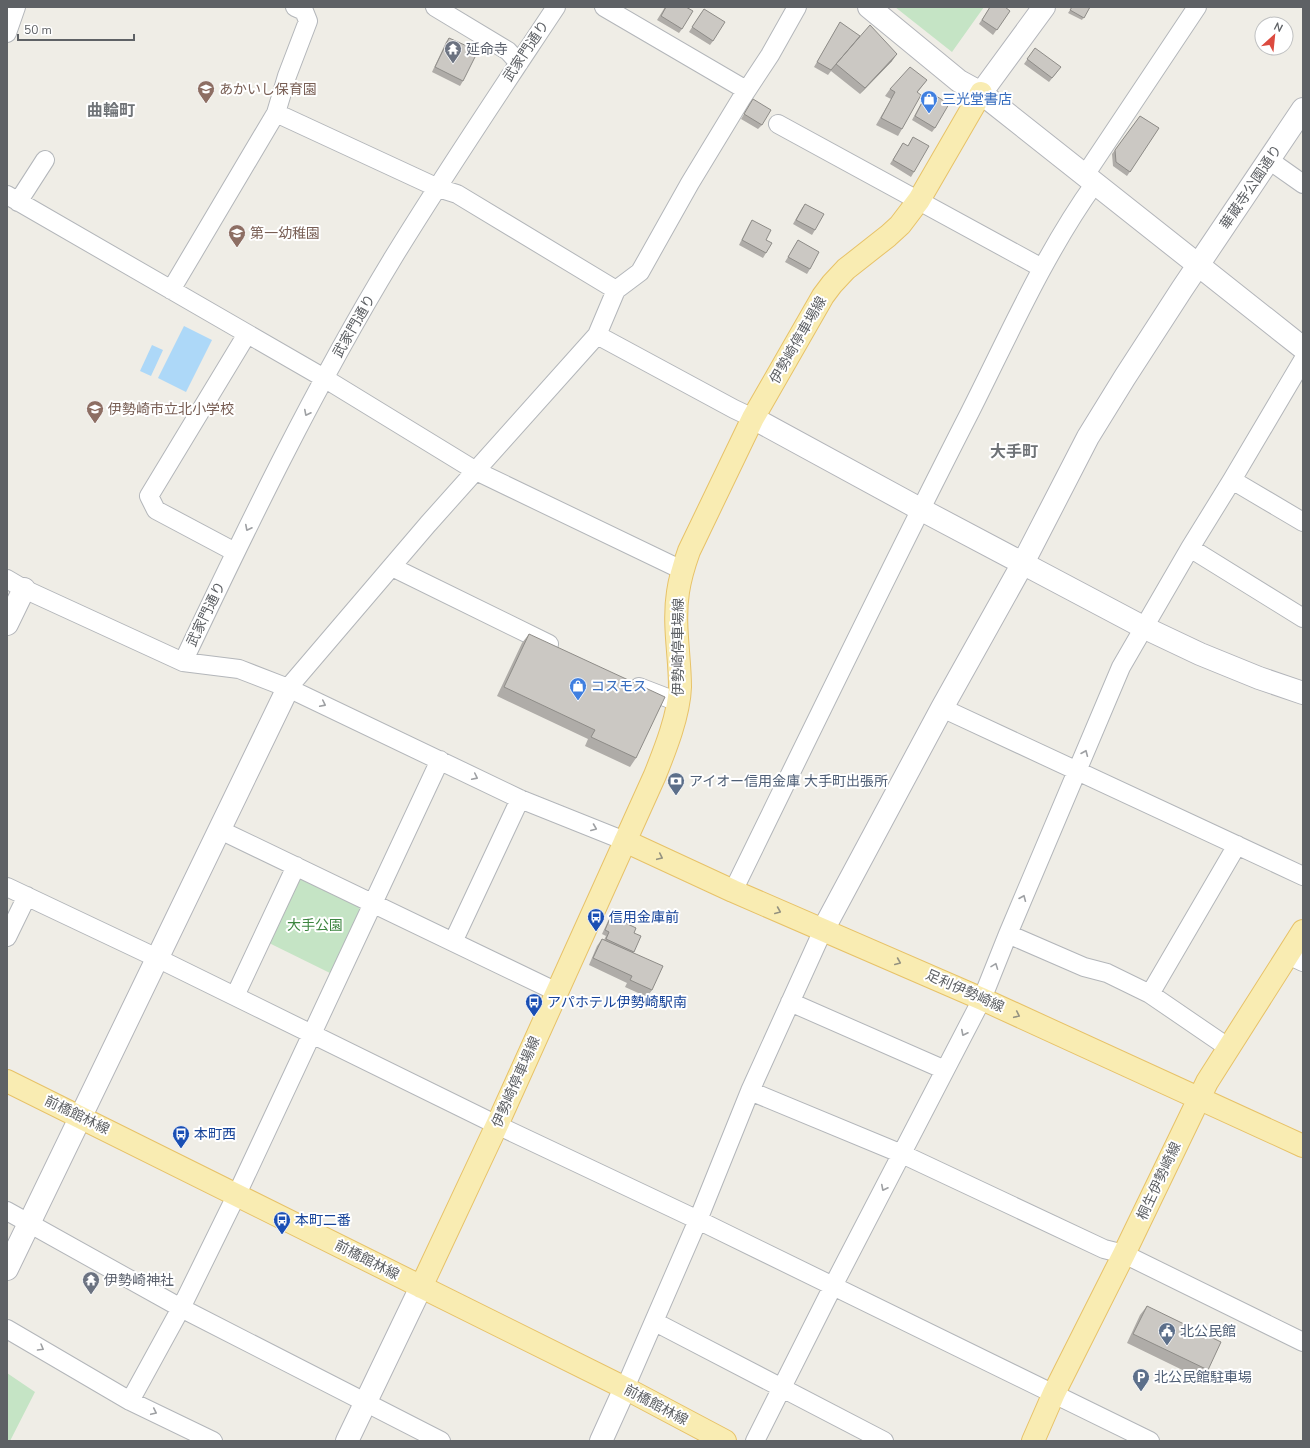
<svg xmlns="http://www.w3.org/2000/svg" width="1310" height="1448" font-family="'Nunito Sans','Noto Sans JP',sans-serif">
<rect width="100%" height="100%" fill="#efede6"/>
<!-- green -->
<path fill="#c5e4c5" d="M895,7H984L952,52Z
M296,879H303L359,906L361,914L332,974L267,942Z
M7,1373L35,1392L10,1441H7Z"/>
<!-- water -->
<path fill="#add8f8" d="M184,326L212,340L186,392L158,378Z
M152,345L163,350L151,376L140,371Z"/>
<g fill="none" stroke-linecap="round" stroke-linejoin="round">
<!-- street casing -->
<g stroke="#b3b6ba" stroke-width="20">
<path id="street" d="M435,7L508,51L519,63
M604,7L746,90
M7,33L16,7
M276,113L438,188L457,194L616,290
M778,124L1042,268
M1269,160L1303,184
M1085,175L1197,7
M7,195L324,378L476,471L682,570
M18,202L45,160
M171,290L276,113L287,76L308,21L304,11L295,7
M597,335L734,409L753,418
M1232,480L1303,522
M1190,548L1303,618
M235,552L156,510L149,496L247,334
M392,567L549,644
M7,579L24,589L183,662L239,669L288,688L520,799L625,841
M183,662C248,525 314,388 393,258C445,173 501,90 556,7
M639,687L678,702
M288,688L428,524L597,335L616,290L640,272L690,183L741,99L770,55L797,7
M942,708L1303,876
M220,830L557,992
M7,887L157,958L497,1125L698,1220L1150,1441
M733,891C811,732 888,572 969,414C1008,337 1044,254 1095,183
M1008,934L1084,967L1107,973L1150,994L1229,1048
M7,937L27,896
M453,942L520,799
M1288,955L1303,962
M1150,994L1237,845
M235,996L296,866
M790,1002L945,1070
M750,1091L902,1154L1104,1249L1124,1254L1303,1342
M7,1211L181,1308L441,1441
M655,1322L884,1441
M7,1329L130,1401L213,1441
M625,1388L698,1220L750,1091L823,930
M130,1401L181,1308L237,1194L440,760
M755,1441L833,1286L982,999L1008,934L1121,667L1190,548L1232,480L1303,360"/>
</g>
<!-- secondary casing -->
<g stroke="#b3b5ba" stroke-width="24">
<path id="secondary" d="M869,7L959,81L981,93L1303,348
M981,93L1044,7
M753,418L920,509L1143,627L1200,654L1259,678L1303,693
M7,624L24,589
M823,930L942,708L1023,563L1088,437L1125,377L1182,289L1303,109
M7,1269L288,688
M347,1441L421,1287
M601,1441L625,1388"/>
</g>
<!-- primary casing -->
<g stroke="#e7c268" stroke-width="24">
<path id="primary" d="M625,841L733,891L982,999L1303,1146
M7,1081L625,1388L725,1441
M421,1287L497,1125L655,775C665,750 679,715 680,687C680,656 673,624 678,592C680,578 684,565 689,551L753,418L823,296L832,284L846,269L888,236L900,225L919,200L981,93
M1033,1441L1054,1393L1124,1254L1207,1082L1303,931"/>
</g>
<!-- street -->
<use href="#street" stroke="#fff" stroke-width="18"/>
<!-- secondary -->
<use href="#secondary" stroke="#fff" stroke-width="22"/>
<!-- primary -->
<use href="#primary" stroke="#f9ecb2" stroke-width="22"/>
</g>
<!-- wall -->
<path fill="#afaca8" d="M665,7H686L682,29L679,33L657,20Z
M990,7L1010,11L993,35L979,24Z
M1072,7H1090L1082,20L1068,13Z
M701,13L713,41L710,45L689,32Z
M840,22L892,61L860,94L831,71L828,75L814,67Z
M449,38L463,81L460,86L432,72L446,42Z
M1035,48L1058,71L1049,82L1024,64Z
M927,80L917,93L902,129L898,136L876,125L891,99L885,96L890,89Z
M928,91L935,128L932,132L912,120L925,96Z
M753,99L762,125L758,129L741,119Z
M1140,116L1159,128L1127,176L1113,166L1112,154Z
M913,137L914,172L911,177L890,164L903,143L908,146Z
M805,204L815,230L812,235L793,224L802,208Z
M752,220L766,240V253L763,258L739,245L749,225Z
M798,240L810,269L807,274L785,262Z
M529,634L636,758L630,767L585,746L588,739L497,696L522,643Z
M611,916L634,933V952L633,953L652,990L647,997L625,987L627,983L589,965L597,946L602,939L604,940L606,936L602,934L608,921Z
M1147,1306L1208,1370L1201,1379L1127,1343L1140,1315Z"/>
<!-- shaded-wall -->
<path fill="#8e8c88" d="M897,54L892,61L860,94L865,88Z"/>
<!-- building -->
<path fill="#cbc8c3" stroke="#8e8c88" d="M666,7H686L693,11L682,29L661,16Z
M990,7H1005L1010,11L997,30L982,20Z
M1072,7H1090L1084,18L1070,10Z
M704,9L725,22L713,41L692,27Z
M840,22L860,36L831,70L817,62Z
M870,25L897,54L865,88L836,64Z
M449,38L478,51L463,81L435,67Z
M1035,48L1061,67L1052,78L1027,59Z
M910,67L927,80L917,92L921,95L902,129L881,118L895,92L890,89Z
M928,91L949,104L935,128L915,116Z
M753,99L771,110L762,125L744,114Z
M1140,116L1159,128L1130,172L1116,162L1115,150Z
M913,137L929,146L914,172L893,160L903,143L908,146Z
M805,204L824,214L815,230L796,220Z
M752,220L771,230L766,240L772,243L766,253L742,240Z
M798,240L819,252L810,269L788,257Z
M529,634L665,697L636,758L591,737L595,730L504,687Z
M611,916L636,928L634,933L641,936L634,952L606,939L609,932L605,930Z
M602,939L663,966L652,990L630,980L632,976L593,958Z
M1147,1306L1221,1342L1208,1370L1133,1334Z"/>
<!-- one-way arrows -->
<defs><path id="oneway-chevron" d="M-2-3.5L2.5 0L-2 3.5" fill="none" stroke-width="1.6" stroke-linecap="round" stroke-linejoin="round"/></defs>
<g stroke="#9ea0a3">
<use href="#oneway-chevron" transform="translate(307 413) rotate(117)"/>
<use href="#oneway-chevron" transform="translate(248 528) rotate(117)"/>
<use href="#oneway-chevron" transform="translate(323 704) rotate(26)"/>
<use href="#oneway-chevron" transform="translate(1085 753) rotate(-67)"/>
<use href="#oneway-chevron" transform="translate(475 777) rotate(26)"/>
<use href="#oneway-chevron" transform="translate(594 828) rotate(22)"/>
<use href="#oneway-chevron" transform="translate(1023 898) rotate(-67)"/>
<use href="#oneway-chevron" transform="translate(995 966) rotate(-69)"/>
<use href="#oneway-chevron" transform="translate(964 1033) rotate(117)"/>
<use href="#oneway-chevron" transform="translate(884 1188) rotate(117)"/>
<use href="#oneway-chevron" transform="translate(41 1348) rotate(30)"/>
<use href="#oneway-chevron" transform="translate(154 1412) rotate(25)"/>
</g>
<g stroke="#949280">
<use href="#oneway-chevron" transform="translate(660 857) rotate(25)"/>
<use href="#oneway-chevron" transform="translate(778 911) rotate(23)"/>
<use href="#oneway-chevron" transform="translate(898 962) rotate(23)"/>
<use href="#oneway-chevron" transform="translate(1017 1015) rotate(25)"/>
</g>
<!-- icons -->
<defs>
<g id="temple-pin" transform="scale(0.9)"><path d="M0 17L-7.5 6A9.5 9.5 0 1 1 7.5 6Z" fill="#6b7280" stroke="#fff"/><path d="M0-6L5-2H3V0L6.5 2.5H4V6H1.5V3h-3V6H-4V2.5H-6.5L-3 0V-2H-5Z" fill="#fff"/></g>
<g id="school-pin" transform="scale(0.9)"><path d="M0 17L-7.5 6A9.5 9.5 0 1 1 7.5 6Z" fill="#8d6e63" stroke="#fff"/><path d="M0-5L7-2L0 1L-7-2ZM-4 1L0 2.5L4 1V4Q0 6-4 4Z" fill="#fff"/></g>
<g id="shop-pin" transform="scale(0.9)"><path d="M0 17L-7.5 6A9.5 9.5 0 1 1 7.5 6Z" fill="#3f7fe0" stroke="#fff"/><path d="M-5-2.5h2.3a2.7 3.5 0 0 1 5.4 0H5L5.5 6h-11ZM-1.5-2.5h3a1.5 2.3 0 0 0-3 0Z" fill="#fff"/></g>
<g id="bank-pin" transform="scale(0.9)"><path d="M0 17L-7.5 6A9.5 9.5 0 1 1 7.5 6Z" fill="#5c6f8a" stroke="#fff"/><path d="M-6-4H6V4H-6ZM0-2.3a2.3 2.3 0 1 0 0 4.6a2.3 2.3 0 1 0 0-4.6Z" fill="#fff"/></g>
<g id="bus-pin" transform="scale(0.9)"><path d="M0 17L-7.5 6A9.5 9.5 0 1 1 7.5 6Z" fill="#1a4fb4" stroke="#fff"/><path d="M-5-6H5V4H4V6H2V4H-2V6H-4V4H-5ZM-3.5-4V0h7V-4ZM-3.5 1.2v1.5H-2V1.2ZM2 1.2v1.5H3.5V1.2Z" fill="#fff"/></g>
<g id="civic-pin" transform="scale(0.9)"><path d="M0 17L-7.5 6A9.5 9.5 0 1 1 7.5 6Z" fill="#5c6f8a" stroke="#fff"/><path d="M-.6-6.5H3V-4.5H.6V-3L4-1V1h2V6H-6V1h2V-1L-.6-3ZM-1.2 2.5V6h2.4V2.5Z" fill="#fff"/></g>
<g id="parking-pin" transform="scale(0.9)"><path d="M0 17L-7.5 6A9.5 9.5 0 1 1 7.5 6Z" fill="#5c6f8a" stroke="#fff"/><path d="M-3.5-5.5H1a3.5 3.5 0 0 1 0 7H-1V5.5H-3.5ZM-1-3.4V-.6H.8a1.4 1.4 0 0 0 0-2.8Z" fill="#fff"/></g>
</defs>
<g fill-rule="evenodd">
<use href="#temple-pin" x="453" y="49"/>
<use href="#school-pin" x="206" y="89"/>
<use href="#shop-pin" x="929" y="99"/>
<use href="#school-pin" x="237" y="233"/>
<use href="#school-pin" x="95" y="409"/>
<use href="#shop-pin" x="578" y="686"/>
<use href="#bank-pin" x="676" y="781"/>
<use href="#bus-pin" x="596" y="917"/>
<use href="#bus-pin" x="534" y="1002"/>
<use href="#bus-pin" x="181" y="1134"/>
<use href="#bus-pin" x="282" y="1220"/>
<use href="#temple-pin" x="91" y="1280"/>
<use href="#civic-pin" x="1167" y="1331"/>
<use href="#parking-pin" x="1141" y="1377"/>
</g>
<g text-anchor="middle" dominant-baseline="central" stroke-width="4" stroke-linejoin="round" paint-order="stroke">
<!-- worship labels -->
<g font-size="14" fill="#5b616d" stroke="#fff" text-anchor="start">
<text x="466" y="49">延命寺</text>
<text x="104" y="1280">伊勢崎神社</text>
</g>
<!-- street labels -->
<g font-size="14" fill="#5e6165" stroke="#fff">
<text transform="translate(526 51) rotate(-56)">武家門通り</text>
<text transform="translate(1251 187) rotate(-56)">華蔵寺公園通り</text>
<text transform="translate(354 326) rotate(-60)">武家門通り</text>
<text transform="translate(798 340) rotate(-60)">伊勢崎停車場線</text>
<text transform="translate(206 614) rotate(-64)">武家門通り</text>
<text transform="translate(678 647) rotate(-90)">伊勢崎停車場線</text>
<text transform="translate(965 991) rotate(24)">足利伊勢崎線</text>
<text transform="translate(516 1082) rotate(-66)">伊勢崎停車場線</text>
<text transform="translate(77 1115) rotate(26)">前橋館林線</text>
<text transform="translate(1159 1181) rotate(-65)">桐生伊勢崎線</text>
<text transform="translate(367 1260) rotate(27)">前橋館林線</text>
<text transform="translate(656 1405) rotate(28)">前橋館林線</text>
</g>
<!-- education labels -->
<g font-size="14" fill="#785e54" stroke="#fff" text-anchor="start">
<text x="219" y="89">あかいし保育園</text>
<text x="250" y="233">第一幼稚園</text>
<text x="108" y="409">伊勢崎市立北小学校</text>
</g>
<!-- shop labels -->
<g font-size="14" fill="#366cbe" stroke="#fff" text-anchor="start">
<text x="942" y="99">三光堂書店</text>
<text x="591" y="686">コスモス</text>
</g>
<!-- service labels -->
<g font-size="14" fill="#4e5e75" stroke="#fff" text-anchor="start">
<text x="689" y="781">アイオー信用金庫 大手町出張所</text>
<text x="1180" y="1331">北公民館</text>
<text x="1154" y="1377">北公民館駐車場</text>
</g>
<!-- transit labels -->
<g font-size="14" fill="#164399" stroke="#fff" text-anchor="start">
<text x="609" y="917">信用金庫前</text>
<text x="547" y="1002">アパホテル伊勢崎駅南</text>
<text x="194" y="1134">本町西</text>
<text x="295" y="1220">本町二番</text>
</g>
<!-- park labels -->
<g font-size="14" fill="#3d8540" stroke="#fff">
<text x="315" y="925">大手公園</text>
</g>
<!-- quarter labels -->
<g font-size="16" font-weight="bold" fill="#6f7377" stroke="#fff">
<text x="111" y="111">曲輪町</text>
<text x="1014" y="452">大手町</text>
</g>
</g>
<!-- border -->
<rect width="1310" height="1448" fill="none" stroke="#5e6165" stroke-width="16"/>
<!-- north arrow -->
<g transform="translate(1274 36) rotate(27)"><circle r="19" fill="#ffffff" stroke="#bfc0c1"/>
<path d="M0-3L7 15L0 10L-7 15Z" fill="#dc4a3f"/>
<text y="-6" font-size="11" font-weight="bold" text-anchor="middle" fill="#5e6165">N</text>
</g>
<!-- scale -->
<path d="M18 34v6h116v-6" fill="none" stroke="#5e6165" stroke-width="2"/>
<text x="24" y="34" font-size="12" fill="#5e6165" stroke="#ffffff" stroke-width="3" paint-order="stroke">50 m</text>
</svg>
